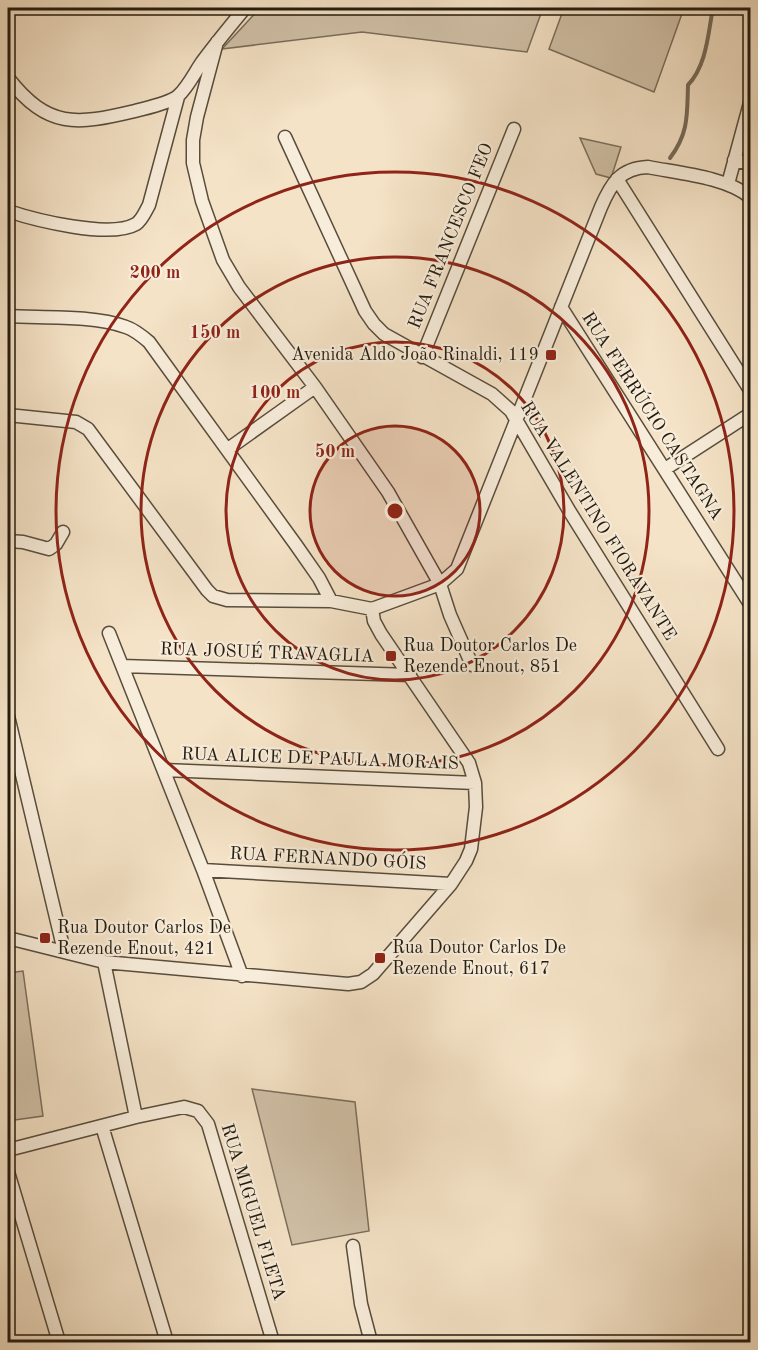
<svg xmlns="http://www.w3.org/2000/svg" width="758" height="1350" font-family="'Old Standard TT',serif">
<rect width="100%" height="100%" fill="#f5e3c7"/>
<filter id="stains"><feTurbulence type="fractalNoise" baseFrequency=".00333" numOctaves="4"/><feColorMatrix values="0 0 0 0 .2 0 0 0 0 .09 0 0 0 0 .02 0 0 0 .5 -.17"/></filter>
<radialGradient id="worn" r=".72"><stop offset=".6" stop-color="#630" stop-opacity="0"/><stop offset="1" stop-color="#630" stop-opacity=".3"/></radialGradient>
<!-- green -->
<path fill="#d1c1a8" stroke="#7a6e5c" stroke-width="1.5" d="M260,8H543L527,52L362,32L222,49Z
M564,8H684L654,92L549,49Z
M580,138L621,147L611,178L596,174Z
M23,971L43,1116L8,1121V973Z
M252,1089L355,1102L369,1231L292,1245Z"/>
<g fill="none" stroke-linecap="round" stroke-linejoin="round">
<!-- stream -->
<path stroke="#766a58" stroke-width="4" d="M670,158C689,133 687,114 688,85C707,65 708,33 713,8"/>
<!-- minor casing -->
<g stroke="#584d3d" stroke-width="15">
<path id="minor" d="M217,42L197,117L193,140V163L202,201L223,260L239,287L315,387L388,492L440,584L450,615L472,665
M8,78C48,129 76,125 135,111C146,108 170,103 178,96C188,87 195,72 202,62C216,43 231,25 245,8
M285,137L365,311L374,324L384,334L492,394L511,411L570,512L718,749
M734,160L750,164
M617,179L750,390
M728,184L750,103
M8,211C35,220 110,239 136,224C142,220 145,212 149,205L178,97
M561,307L750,604
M8,316C42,318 93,315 126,327C135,330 142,336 149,342L296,545L319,578L331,601L372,609L440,584L457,569L601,207C611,184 620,168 648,167C678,173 726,177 750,197
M422,357L514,129
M8,415L76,422L88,429L207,590L213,596L227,600L331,601
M228,449L315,387
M665,469L750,414
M8,541L23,542L49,549L56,544L63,532
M109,633L203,870L242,976
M122,666L410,675
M8,716L64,951
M164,770L475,783
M203,870L451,884
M8,938L104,962L348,984L361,982L373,974L451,884L466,861L471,849L476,807L475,783L469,763L381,634L374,621L372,609
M104,962L136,1117
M102,1126L167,1342
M8,1150L136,1117L184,1107L198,1111L208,1124L273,1342
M8,1172L59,1342
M353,1246L361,1304L371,1342"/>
</g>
<!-- minor -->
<use href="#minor" stroke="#f8eddb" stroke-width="12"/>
</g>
<!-- distance rings -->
<circle cx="395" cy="511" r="85" fill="#8f2418" fill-opacity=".12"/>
<g fill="none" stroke="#8f2418" stroke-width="3">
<circle cx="395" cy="511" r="85"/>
<circle cx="395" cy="511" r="169"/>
<circle cx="395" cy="511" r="254"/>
<circle cx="395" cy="511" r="339"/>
</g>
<!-- markers -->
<g fill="#8f2418" stroke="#f8eddb" stroke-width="2">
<rect x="545" y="349" width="12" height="12" rx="3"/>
<rect x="385" y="650" width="12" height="12" rx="3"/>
<rect x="39" y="932" width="12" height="12" rx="3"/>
<rect x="374" y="952" width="12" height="12" rx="3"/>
</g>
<g text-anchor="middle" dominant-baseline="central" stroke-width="4.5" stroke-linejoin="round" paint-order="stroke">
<!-- street labels -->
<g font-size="18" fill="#231b0f" stroke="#f8eddb">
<text transform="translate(451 236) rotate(-68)">RUA FRANCESCO FEO</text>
<text transform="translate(652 416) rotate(57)">RUA FERRÚCIO CASTAGNA</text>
<text transform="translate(598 521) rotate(58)">RUA VALENTINO FIORAVANTE</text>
<text transform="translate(267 653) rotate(2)">RUA JOSUÉ TRAVAGLIA</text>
<text transform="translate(320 759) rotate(2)">RUA ALICE DE PAULA MORAIS</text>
<text transform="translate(328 859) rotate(3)">RUA FERNANDO GÓIS</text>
<text transform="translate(253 1212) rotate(73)">RUA MIGUEL FLETA</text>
</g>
<!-- poi labels -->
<g font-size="18" fill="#231b0f" stroke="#f8eddb" text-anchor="start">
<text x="539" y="355" text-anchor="end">Avenida Aldo João Rinaldi, 119</text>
<text x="403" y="646">Rua Doutor Carlos De<tspan x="403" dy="21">Rezende Enout, 851</tspan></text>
<text x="57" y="928">Rua Doutor Carlos De<tspan x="57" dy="21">Rezende Enout, 421</tspan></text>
<text x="392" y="948">Rua Doutor Carlos De<tspan x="392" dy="21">Rezende Enout, 617</tspan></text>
</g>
</g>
<circle cx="395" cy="511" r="9" fill="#8f2418" stroke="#f8eddb" stroke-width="3"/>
<g font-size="18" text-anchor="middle" font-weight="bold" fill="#8f2418" stroke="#f8eddb" stroke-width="4.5" stroke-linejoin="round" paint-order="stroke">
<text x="155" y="278">200 m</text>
<text x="215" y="338">150 m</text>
<text x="275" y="398">100 m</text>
<text x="335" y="457">50 m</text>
</g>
<!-- margin -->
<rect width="758" height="1350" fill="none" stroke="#f5e3c7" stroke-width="30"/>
<rect x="9" y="9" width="740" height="1332" fill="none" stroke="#231b0f" stroke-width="3"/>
<rect x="15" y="15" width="728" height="1320" fill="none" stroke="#231b0f" stroke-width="1.5"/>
<rect width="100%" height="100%" filter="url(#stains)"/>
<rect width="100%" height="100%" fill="url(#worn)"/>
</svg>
